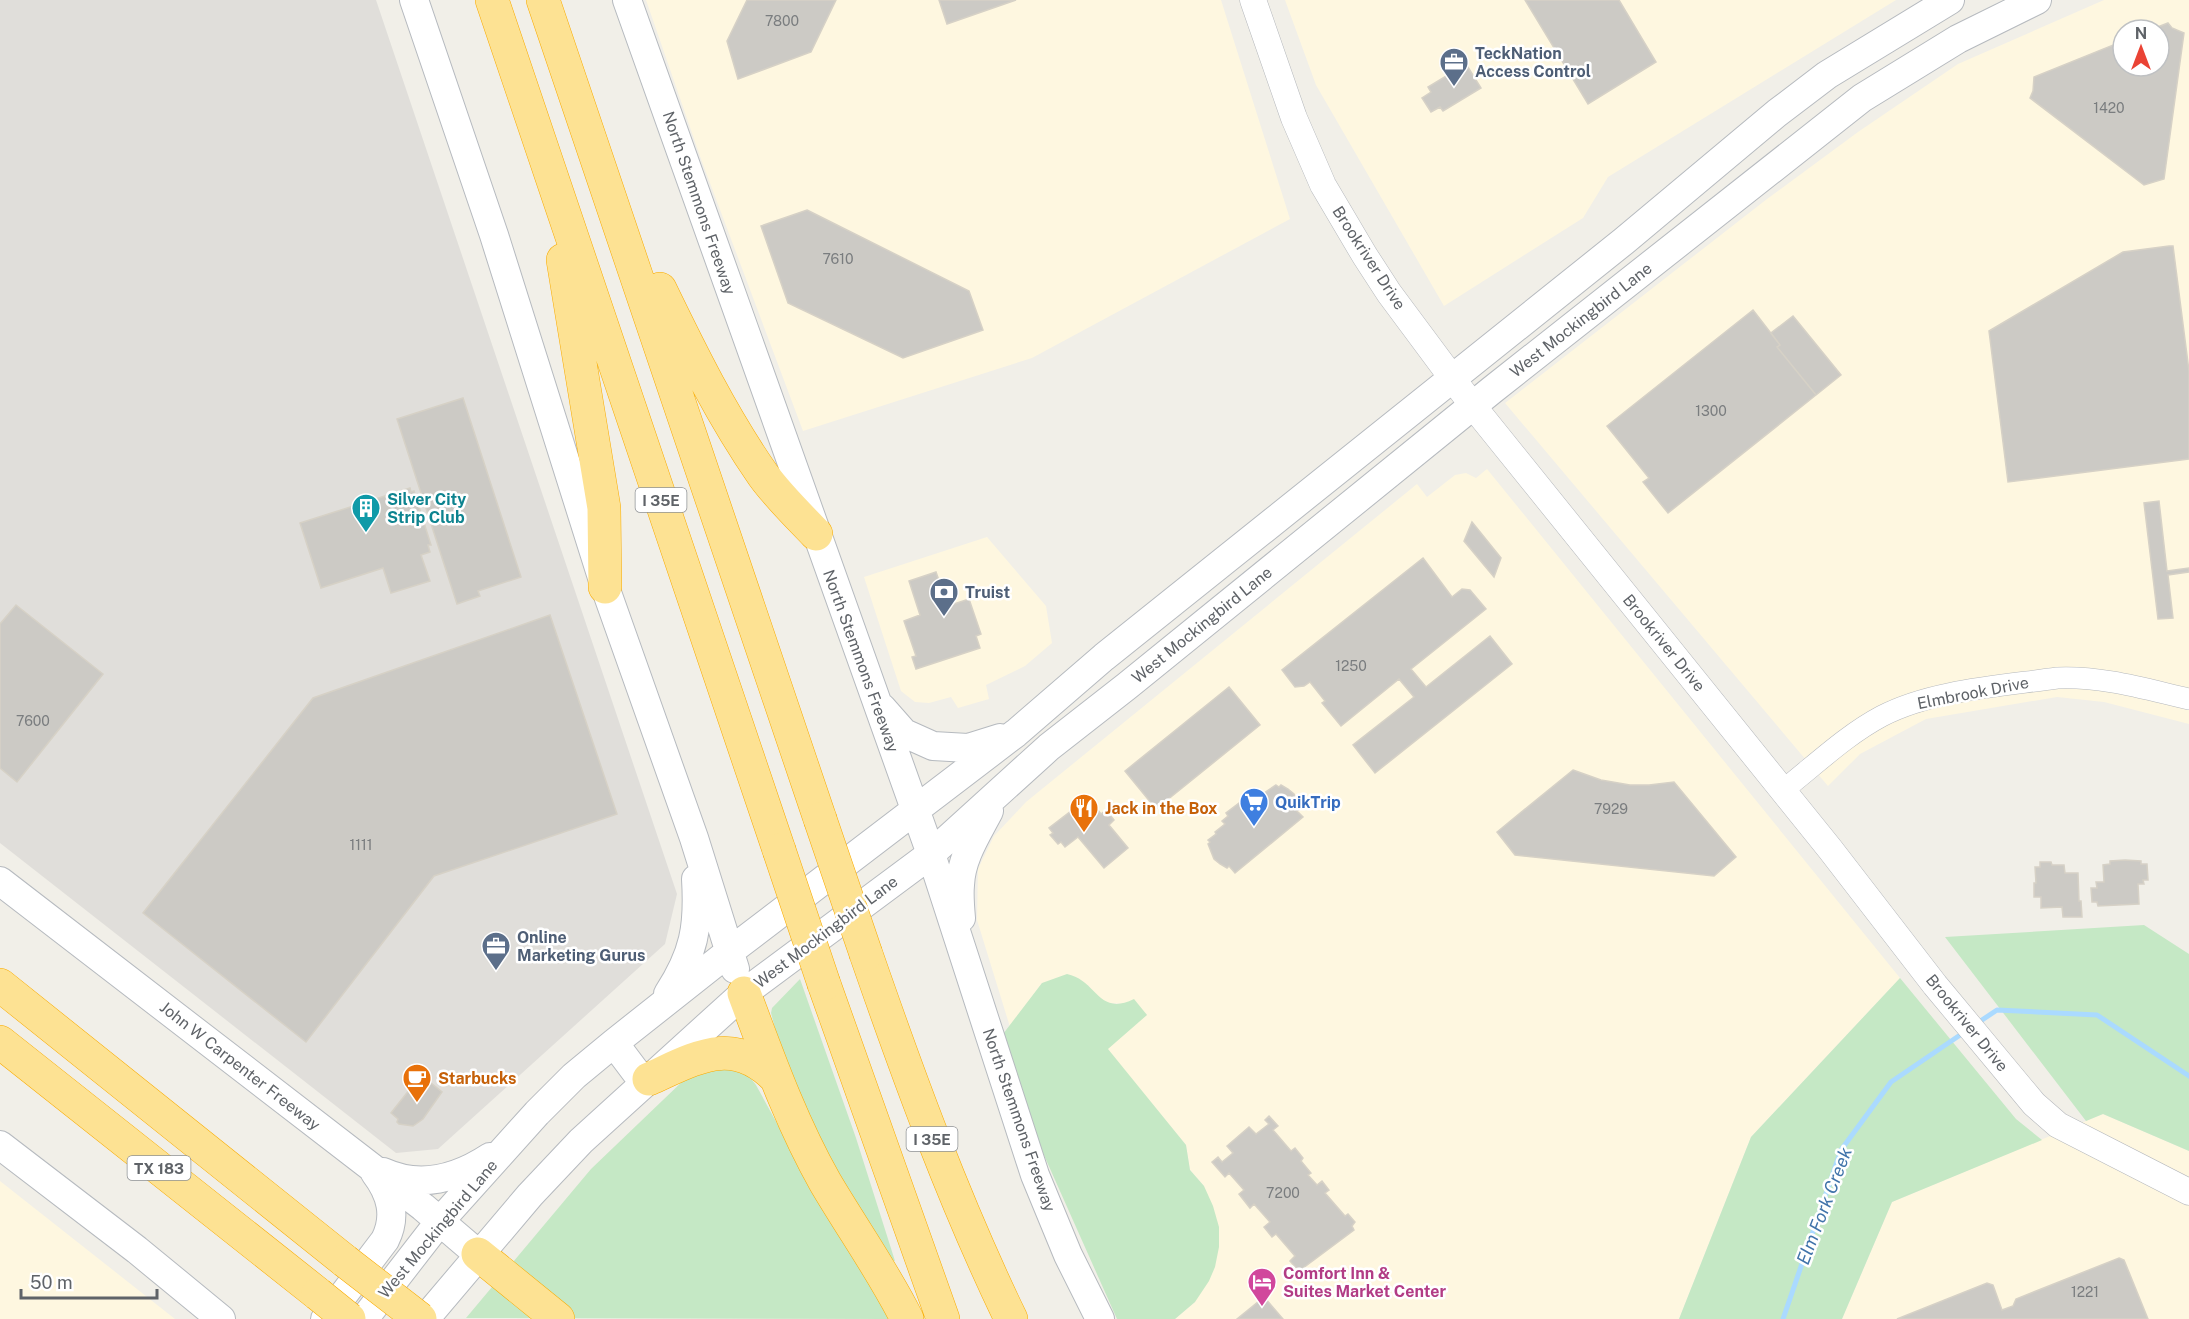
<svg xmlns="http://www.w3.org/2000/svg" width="2189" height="1319" font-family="'Public Sans',sans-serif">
<rect width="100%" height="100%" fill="#f1efe8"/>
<!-- commercial -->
<path fill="#fef7e0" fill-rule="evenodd" d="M646,0H1221L1290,219L1032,358L803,431L701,159Z
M1285,0H1896L1608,177L1583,218L1444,306L1316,85Z
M2104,0H2189V724L2104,702L2057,697L1926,719L1860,754L1828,786L1505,403L1767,199L1858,132L1958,64ZM2123,30H2159V66H2123Z
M1487,469L1900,978L1751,1137L1679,1319H1175L1195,1302L1204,1186L1190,1170L1186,1145L1107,1049L1147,1014L1124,1004L1108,1003L1099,999L1088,985L1042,983L1010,1027L977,920L978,869L994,836L1026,802L1417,484L1427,497L1455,475L1466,473L1476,478Z
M987,537L1046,606L1052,643L1025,666L986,685L989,699L958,708L951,697L929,703L915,702L901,691L864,577Z
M2103,1114L2189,1151V1319H1842L1892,1202Z
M0,1181L175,1319H0Z"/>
<!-- industrial -->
<path fill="#e0deda" d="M0,0H376L677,894L665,944L438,1149L396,1153L0,843Z"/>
<!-- green -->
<path fill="#c5e8c5" d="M2144,925L2189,954V1151L2103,1114L2086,1121L1945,937Z
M1067,974C1097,980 1098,1017 1134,999L1147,1015L1108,1049L1186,1145L1190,1170L1204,1186L1213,1206L1219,1227V1247L1215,1267L1209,1281L1195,1302L1175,1319H1117L1035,1135L1003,1034L1042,983Z
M1900,978L2016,1119L2042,1140L1892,1202L1842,1319H1679L1751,1137Z
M800,979L856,1138L895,1261L888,1258L851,1206L783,1059L771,1013L772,1008Z
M726,1067L749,1076L756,1085L785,1138L892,1319L466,1318L591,1169L687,1077Z"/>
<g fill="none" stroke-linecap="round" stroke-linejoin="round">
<!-- stream -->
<path stroke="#aadaff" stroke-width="5" d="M1976,1024L1997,1010L2097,1015L2189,1076
M1783,1319L1841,1150L1891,1082L1966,1031"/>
</g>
<!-- building -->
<path fill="#cccac5" stroke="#d6d1c6" stroke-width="1.5" d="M747,0H836L811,52L738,79L727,41Z
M939,0H1016L947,24Z
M1525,0H1619L1656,62L1588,104Z
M2168,23L2172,28L2184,33L2164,179L2144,185L2030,98L2033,91L2034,77L2123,41V66H2159V30H2150Z
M1466,64L1481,88L1443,111L1440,107L1431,112L1422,98L1431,92L1428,87Z
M807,210L969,291L983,330L903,358L788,303L761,226Z
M2169,246H2173L2189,371V459L2008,482L1989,331L2123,252Z
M1753,310L1780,345L1777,347L1816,395L1668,513L1643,482L1649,478L1607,426Z
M1793,316L1841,375L1816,395L1777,347L1780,345L1771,333Z
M463,398L521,577L478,591L480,596L457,604L397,419Z
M410,488L411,492L414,491L431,545H428L430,552L421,555L430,581L391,593L383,568L321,588L300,523Z
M2159,501L2167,571L2189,568V572L2168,575L2173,618L2158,619L2144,503Z
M1472,522L1501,558L1494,577L1464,541Z
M1423,558L1452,597L1462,589L1470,590L1486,609L1411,669L1426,687L1490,636L1512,664L1375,773L1353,745L1414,697L1399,679L1341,726L1322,703L1325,701L1310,682L1304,686L1295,687L1282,670Z
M936,572L948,606L969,599L981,634L976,636L980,648L916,669L912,657L916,656L904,621L920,615L909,581Z
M16,605L103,674L17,782L0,768V624Z
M550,615L617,814L434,876L306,1042L143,913L313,698Z
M1229,687L1260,725L1156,809L1125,771Z
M1573,770L1601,780L1630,785H1649L1674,782L1736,857L1714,876L1515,855L1497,832Z
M1276,785L1279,787L1281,785L1288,789L1294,794L1300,809L1297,811L1303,817L1235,873L1229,866L1227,868L1220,864L1214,859L1208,844L1210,842L1208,840L1216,834L1215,832L1225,824L1222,821L1228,816L1226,813L1247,797L1249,799L1255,794L1258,797Z
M1088,798L1101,814L1106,810L1114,820L1109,825L1128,848L1104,868L1078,837L1065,847L1061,842L1058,844L1050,835L1053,833L1049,828Z
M2125,860L2141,861V864H2147L2148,880H2143L2144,884H2138L2139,904L2098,906L2097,902H2092L2091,888H2097L2096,882H2104L2103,865L2110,864V861Z
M2040,862H2051L2052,865H2064L2065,873H2078L2079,901H2081L2082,917H2063L2062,907L2041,908V897H2034V883H2036L2035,867H2040Z
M421,1075L442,1092L423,1119L413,1126L399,1124L397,1122L398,1119L391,1113Z
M1269,1116L1278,1126L1273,1130L1291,1151L1295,1148L1303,1158L1301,1161L1311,1173L1308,1175L1317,1185L1322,1181L1329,1190L1325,1193L1345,1216L1348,1214L1355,1222L1352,1226L1354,1230L1299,1271L1290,1261L1295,1256L1276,1234L1272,1237L1264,1227L1270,1222L1254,1204L1250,1208L1239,1194L1244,1190L1229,1173L1225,1177L1212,1162L1218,1157L1222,1162L1233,1153L1227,1146L1249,1127L1256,1134L1269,1124L1265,1120Z
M2119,1258L2124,1260L2148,1319H1897L1987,1283L1993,1285L2002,1310L2013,1306L2016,1299Z
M1264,1297L1283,1319H1237Z"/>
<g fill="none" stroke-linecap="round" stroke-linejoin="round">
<!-- minor casing -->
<g stroke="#b5b8bc" stroke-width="22">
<path id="minor" d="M1782,791C1814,766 1846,735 1882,716C1932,690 2001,686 2057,678C2102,676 2145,689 2189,699"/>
</g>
<!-- tertiary casing -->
<g stroke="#b5b8bc" stroke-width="27">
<path id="tertiary" d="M1253,0L1294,118L1323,185L1365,256L1389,293L1473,406L1830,849L1935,985L2034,1104L2058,1125L2189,1192"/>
</g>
<!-- secondary casing -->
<g stroke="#b6babf" stroke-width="30">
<path id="secondary" d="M414,0L494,235L605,587L694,838L735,969
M627,0L931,854L1035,1175L1068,1255L1100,1319
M882,708L904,733L933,746L968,748L1000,738
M0,881L423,1207L478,1254
M961,918C960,907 959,895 960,885C961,858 977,834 989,811
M668,994C694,954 699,927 696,879
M614,1043L644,1083
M0,1145L137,1250L221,1319
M383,1172C420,1189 458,1178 490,1157
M325,1319L385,1240C397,1216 391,1194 375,1173
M364,1319L440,1221L537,1113L574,1076L614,1043L729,952L1016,733L1104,657L1624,241L1777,113L1827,75L1950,0
M425,1319L530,1195L581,1141L744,993L931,854L1049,747L1127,686L1492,390L1862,98L1958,39L2037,0"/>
</g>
<!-- motorway casing -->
<g stroke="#f9ab00" stroke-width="34">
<path id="motorway" d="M492,0L779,850
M543,0L820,819
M563,260L604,508L605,587
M660,289C691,353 722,416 763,475C778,496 798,515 816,534
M866,954C909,1078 954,1201 1011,1319
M824,984L943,1319
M0,985L345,1261
M744,993C768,1057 791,1122 825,1182C852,1228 883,1271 907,1319
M0,1042L318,1294
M649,1079C696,1058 733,1034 776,1078
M478,1254L558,1319"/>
</g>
<!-- minor -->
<use href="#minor" stroke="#fff" stroke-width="21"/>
<!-- tertiary -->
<use href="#tertiary" stroke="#fff" stroke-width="26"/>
<!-- secondary -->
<use href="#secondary" stroke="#fff" stroke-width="28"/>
<!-- motorway -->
<use href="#motorway" stroke="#fde293" stroke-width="33"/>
<!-- motorway-bridge casing -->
<g stroke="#f9ab00" stroke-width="34" stroke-linecap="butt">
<path id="motorway-bridge" d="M820,819L866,954
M779,850L824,984
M345,1261L420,1319
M318,1294L349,1319"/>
</g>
<!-- motorway-bridge -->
<use href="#motorway-bridge" stroke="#fde293" stroke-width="33"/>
</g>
<!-- icons -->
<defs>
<g id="office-pin" transform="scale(1.5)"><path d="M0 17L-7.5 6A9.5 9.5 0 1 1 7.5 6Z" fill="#5c6f8a" stroke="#fff"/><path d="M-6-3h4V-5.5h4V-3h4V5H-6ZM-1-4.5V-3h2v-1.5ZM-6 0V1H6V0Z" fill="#fff"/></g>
<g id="building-pin" transform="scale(1.5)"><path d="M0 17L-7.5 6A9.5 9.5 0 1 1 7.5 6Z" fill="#0f9aa8" stroke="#fff"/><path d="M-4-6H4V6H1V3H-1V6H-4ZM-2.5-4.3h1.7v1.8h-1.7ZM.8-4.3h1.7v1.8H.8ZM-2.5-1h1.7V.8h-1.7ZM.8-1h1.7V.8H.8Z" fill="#fff"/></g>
<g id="bank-pin" transform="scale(1.5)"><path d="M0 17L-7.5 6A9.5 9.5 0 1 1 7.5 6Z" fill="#5c6f8a" stroke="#fff"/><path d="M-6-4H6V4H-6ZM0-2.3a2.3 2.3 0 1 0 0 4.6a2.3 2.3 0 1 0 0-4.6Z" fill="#fff"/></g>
<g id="supermarket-pin" transform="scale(1.5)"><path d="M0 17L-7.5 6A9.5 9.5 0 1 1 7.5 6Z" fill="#3f7fe0" stroke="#fff"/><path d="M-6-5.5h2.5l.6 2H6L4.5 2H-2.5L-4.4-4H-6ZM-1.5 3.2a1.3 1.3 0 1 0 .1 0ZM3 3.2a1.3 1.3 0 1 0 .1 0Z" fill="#fff"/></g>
<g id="restaurant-pin" transform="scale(1.5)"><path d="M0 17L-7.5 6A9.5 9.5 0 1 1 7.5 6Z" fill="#e8710a" stroke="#fff"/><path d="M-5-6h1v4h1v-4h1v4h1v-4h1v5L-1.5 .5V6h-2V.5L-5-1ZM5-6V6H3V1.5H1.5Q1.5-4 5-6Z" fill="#fff"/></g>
<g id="cafe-pin" transform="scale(1.5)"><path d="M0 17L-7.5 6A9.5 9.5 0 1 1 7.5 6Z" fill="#e8710a" stroke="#fff"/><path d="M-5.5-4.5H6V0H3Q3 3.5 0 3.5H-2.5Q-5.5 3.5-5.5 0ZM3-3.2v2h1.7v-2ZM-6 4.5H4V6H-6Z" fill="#fff"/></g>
<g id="hotel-pin" transform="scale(1.5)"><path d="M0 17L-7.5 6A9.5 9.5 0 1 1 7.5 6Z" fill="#d1479c" stroke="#fff"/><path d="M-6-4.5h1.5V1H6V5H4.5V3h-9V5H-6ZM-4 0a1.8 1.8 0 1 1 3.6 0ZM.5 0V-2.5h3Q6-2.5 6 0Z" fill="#fff"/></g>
</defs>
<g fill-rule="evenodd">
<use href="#office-pin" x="1454" y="62"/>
<use href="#building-pin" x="366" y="508"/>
<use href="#bank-pin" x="944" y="592"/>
<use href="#supermarket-pin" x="1254" y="802"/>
<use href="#restaurant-pin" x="1084" y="808"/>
<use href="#office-pin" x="496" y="946"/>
<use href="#cafe-pin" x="417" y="1078"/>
<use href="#hotel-pin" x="1262" y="1282"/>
</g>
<g text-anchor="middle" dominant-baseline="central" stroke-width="5" stroke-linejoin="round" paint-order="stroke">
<!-- number labels -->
<g font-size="14" fill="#7a7d7f">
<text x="782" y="21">7800</text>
<text x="2109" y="108">1420</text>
<text x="838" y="259">7610</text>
<text x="1711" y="411">1300</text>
<text x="1351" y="666">1250</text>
<text x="33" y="721">7600</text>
<text x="1611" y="809">7929</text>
<text x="361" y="845">1111</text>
<text x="1283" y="1193">7200</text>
<text x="2085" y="1292">1221</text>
</g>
<!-- shield labels -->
<g fill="#fff" stroke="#8f9295" stroke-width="1.5">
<rect x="635.5" y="488" width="51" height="24" rx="4.5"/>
<rect x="906.5" y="1127" width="51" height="24" rx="4.5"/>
<rect x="127.5" y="1156" width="63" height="24" rx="4.5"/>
</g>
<g font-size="15" font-weight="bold" fill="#5f6368">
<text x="661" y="500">I 35E</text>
<text x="932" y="1139">I 35E</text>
<text x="159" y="1168">TX 183</text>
</g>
<!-- service labels -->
<g font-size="16" font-weight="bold" fill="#4e5e75" stroke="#fff" text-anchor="start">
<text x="1475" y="53">TeckNation<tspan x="1475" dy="18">Access Control</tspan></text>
<text x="965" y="592">Truist</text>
<text x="517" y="937">Online<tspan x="517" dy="18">Marketing Gurus</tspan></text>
</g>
<!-- street labels -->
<g font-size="16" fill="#5f6368" stroke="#fff">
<text transform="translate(699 203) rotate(71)">North Stemmons Freeway</text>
<text transform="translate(1369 258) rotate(57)">Brookriver Drive</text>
<text transform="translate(1581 320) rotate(-38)">West Mockingbird Lane</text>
<text transform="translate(1202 625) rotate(-39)">West Mockingbird Lane</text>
<text transform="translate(1664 643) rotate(51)">Brookriver Drive</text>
<text transform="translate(861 661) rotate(70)">North Stemmons Freeway</text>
<text transform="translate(1973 693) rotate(-11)">Elmbrook Drive</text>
<text transform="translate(826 932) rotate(-37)">West Mockingbird Lane</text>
<text transform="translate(1967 1023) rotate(51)">Brookriver Drive</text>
<text transform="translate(240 1066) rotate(38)">John W Carpenter Freeway</text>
<text transform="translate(1019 1120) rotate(71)">North Stemmons Freeway</text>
<text transform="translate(438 1229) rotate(-50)">West Mockingbird Lane</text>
</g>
<!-- culture labels -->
<g font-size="16" font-weight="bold" fill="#0d838f" stroke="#fff" text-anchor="start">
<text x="387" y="499">Silver City<tspan x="387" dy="18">Strip Club</tspan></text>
</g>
<!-- shop labels -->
<g font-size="16" font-weight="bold" fill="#366cbe" stroke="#fff" text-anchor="start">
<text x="1275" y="802">QuikTrip</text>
</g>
<!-- food labels -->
<g font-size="16" font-weight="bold" fill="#c56008" stroke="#fff" text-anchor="start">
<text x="1105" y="808">Jack in the Box</text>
<text x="438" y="1078">Starbucks</text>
</g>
<!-- hotel labels -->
<g font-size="16" font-weight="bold" fill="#b23c85" stroke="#fff" text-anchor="start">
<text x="1283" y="1273">Comfort Inn &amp;<tspan x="1283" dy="18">Suites Market Center</tspan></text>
</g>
<!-- water labels -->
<g font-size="18" font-style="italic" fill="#4174aa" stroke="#fff">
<text transform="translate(1824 1206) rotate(-69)">Elm Fork Creek</text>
</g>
</g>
<!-- north arrow -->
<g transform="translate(2141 48)"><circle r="28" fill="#ffffff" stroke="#bfc1c3" stroke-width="1.5"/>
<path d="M0-4.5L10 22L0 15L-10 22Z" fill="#ea4335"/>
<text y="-9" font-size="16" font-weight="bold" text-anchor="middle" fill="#5f6368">N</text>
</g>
<!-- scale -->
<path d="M21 1289v9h136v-9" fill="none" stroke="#5f6368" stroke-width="3"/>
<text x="30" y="1289" font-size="18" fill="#5f6368" stroke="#ffffff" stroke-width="4.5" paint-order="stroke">50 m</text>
</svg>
